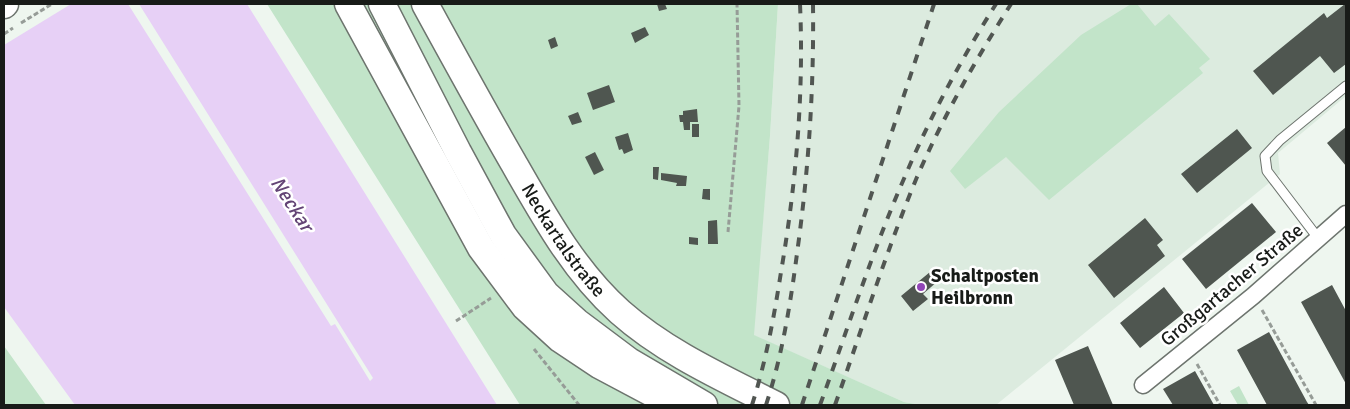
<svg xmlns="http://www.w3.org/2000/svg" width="1350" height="409" font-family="Signika,sans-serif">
<rect width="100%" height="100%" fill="#eef6ef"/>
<!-- built -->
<path fill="#dcebdf" d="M778,4H1346V96L1278,153L1280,174L996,405H921L904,402L753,335L770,136Z"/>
<!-- green -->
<path fill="#c2e4c9" d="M267,4H778L770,136L754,335L904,402L921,405H520Z
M1131,4H1137L1155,26L1169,14L1210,59L1199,68L1203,73L1049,200L1006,157L965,189L950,171L999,112L1081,35Z
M4,346L46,405H4Z
M1239,386L1249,405H1238L1230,391Z"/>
<!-- water -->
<path fill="#e7d0f6" d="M4,4H128L331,326L335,324L370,381L373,378L139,4H247L497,405H75L4,307Z"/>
<!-- pier -->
<path fill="#eef6ef" d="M4,4H71L4,45Z"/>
<!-- building -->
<path fill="#4f5650" d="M657,4H665L667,9L659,11Z
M1345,4H1346V64L1334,73L1320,56L1273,95L1253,71L1324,13L1327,18Z
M645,27L649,35L635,43L631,33Z
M555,37L558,46L551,49L548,40Z
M609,85L615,102L593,110L587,93Z
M697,109L698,122H690V130H684L683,122H680L679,115H683V111Z
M578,112L582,122L572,125L568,116Z
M692,124H699V137H692Z
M1346,127V166L1327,143Z
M1237,129L1252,148L1197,193L1181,174Z
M628,133L633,150L624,154L622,149L619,150L615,137Z
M595,152L604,170L594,175L585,157Z
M653,167H659L658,180L653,179Z
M661,173L687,176L686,186H676L677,183L661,180Z
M703,189H710V200L702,199Z
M1252,203L1276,232L1206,289L1182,259Z
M1145,218L1163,240L1157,245L1165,256L1114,298L1088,265Z
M717,220L718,244H708V221Z
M689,237L698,238V245L689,244Z
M930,272L938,281L923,294L928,299L913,311L901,296Z
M1332,285L1346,311V384L1301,302Z
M1164,287L1184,313L1140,348L1120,323Z
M1269,332L1307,402L1309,405H1267L1237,350Z
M1088,346L1113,405H1074L1055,360Z
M1195,371L1214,405H1173L1163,389Z"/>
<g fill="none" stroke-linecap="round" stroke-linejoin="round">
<!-- service casing -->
<g stroke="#6d746e" stroke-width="11">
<path id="service" d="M1318,238L1267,171L1265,156L1280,140L1346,86"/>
</g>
<!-- minor casing -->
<g stroke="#6d746e" stroke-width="19">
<path id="minor" d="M1143,385L1253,296L1346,214"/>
</g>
<!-- primary casing -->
<g stroke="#6d746e" stroke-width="29">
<g id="primary">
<path d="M348,4L481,248L525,307L560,339L599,365L663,399L683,405"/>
<path d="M382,4L458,152L503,235L546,294L577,322L629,361L704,405"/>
<path id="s1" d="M425,4C454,57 483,110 513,162C544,216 574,271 620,312C665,352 723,378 776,405"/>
<path d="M4,5L5,4"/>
</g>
</g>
<!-- path -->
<path stroke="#969c97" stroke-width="3" stroke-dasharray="5 2.5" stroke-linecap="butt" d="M21,23L52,4
M4,34L13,28
M728,232L739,106L737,4
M1262,310L1316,405
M456,321L491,298
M534,349L579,405
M1197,364L1220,405"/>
<!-- service -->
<use href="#service" stroke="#fff" stroke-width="9"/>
<!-- minor -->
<use href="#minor" stroke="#fff" stroke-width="16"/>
<!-- primary -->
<use href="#primary" stroke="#fff" stroke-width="26"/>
<!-- rail -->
<path stroke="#515652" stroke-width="4" stroke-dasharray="9 9" stroke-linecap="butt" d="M752,405C766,361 774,317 781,272C796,184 804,93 800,4
M766,405C783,353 791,300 798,246C809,165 814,85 813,4
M802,405L934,4
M820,405C848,328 873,249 906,174C931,115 962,58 996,4
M835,405C862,329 886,252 917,177C943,117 976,59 1011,4"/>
</g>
<!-- markers -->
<circle fill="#9145b7" stroke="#fff" stroke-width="2" cx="921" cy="287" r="5"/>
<g text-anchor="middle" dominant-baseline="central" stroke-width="5" stroke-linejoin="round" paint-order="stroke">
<!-- street labels -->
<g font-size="19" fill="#181b18" stroke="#fff">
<text stroke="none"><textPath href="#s1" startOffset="274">Neckartalstraße</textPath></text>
<text transform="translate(1232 285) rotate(-40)">Großgartacher Straße</text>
</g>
<!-- poi labels -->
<g font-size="19" font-weight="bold" fill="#181b18" stroke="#fff" text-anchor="start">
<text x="931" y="276">Schaltposten<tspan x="931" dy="22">Heilbronn</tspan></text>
</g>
<!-- water labels -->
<g font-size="20" font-style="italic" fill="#634475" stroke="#fff">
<text transform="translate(292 204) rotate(57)">Neckar</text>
</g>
</g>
<!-- border -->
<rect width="1350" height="409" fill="none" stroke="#181b18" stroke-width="10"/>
</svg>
